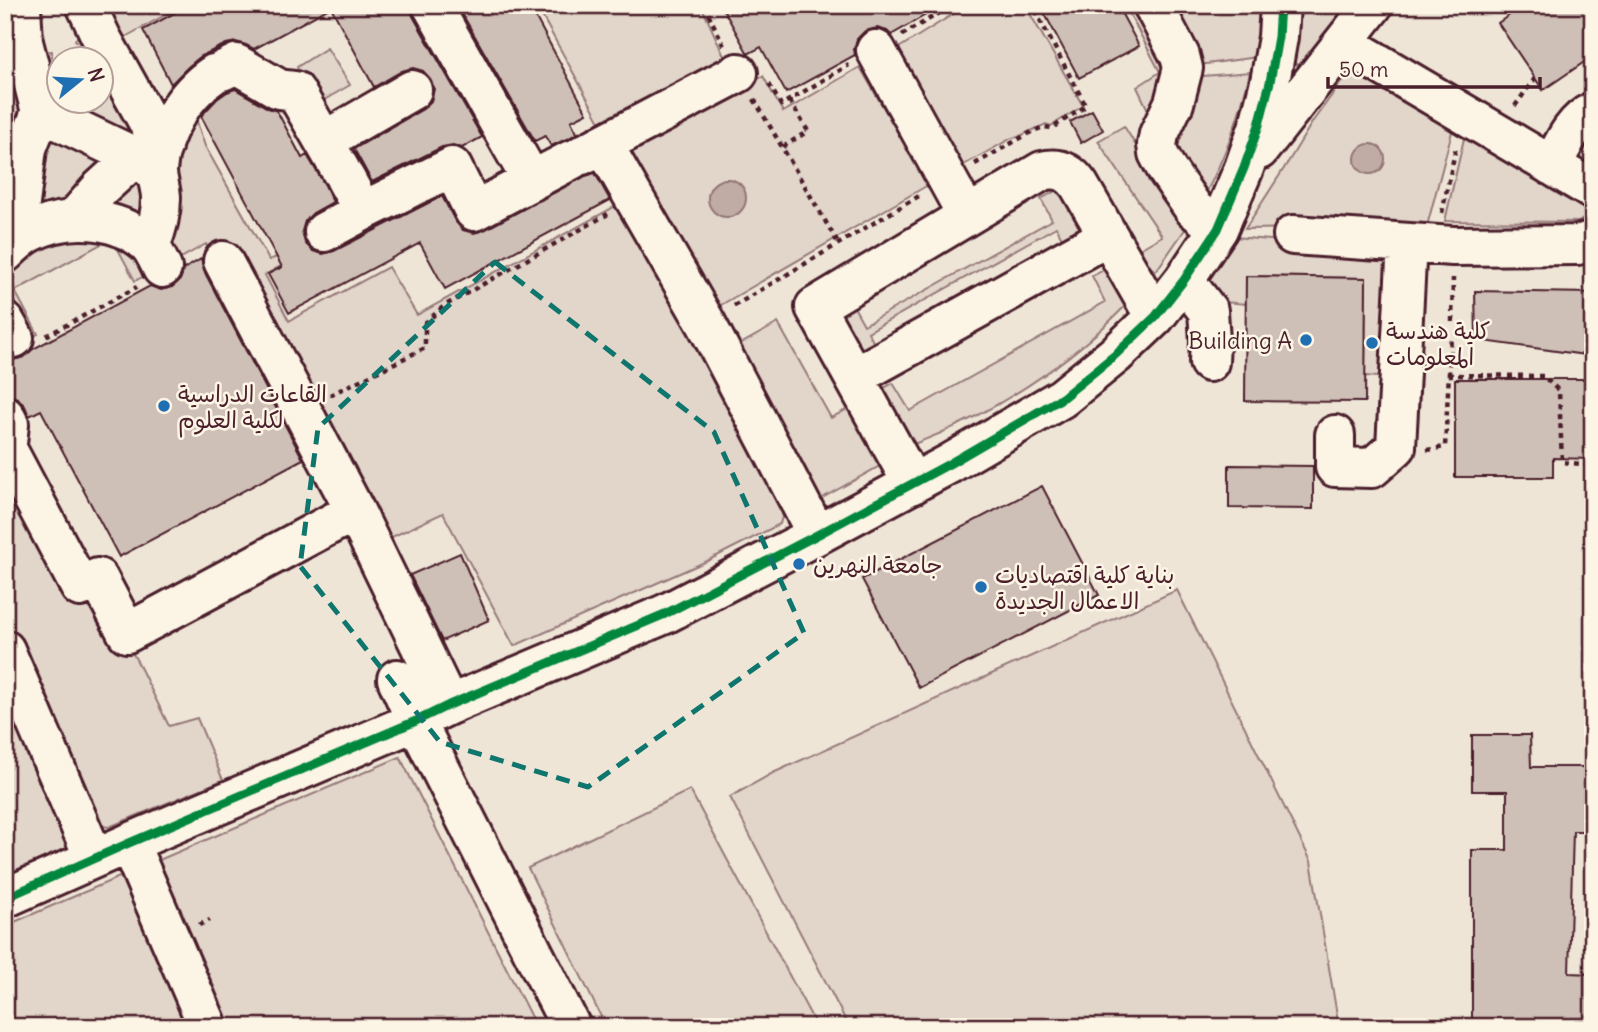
<svg xmlns="http://www.w3.org/2000/svg" width="1598" height="1032" font-family="Delius,'Playpen Sans Arabic',sans-serif">
<rect width="100%" height="100%" fill="#fcf5e5"/>
<filter id="ink" filterUnits="userSpaceOnUse"><feTurbulence type="fractalNoise" baseFrequency=".0143" numOctaves="2"/><feDisplacementMap in="SourceGraphic" scale="14" xChannelSelector="R" yChannelSelector="G"/><feConvolveMatrix kernelMatrix="1 2 1 2 8 2 1 2 1" color-interpolation-filters="sRGB"/></filter>
<g filter="url(#ink)">
<!-- built -->
<path fill="#eee5d7" fill-rule="evenodd" d="M5,5H1593V1027H5ZM60,60H102V102H60Z"/>
<!-- green -->
<path fill="#e2d5ca" stroke="#967a7a" stroke-width="2" d="M98,5H183L118,41Z
M536,5H701L725,58L602,125Z
M968,5H1025L1083,106L1051,126L1046,124L1018,137L1012,138L962,166L897,49Z
M1125,5H1146L1181,70L1157,111L1148,110L1137,87L1160,72Z
M1161,5H1262L1257,57L1192,66Z
M1299,5H1347L1315,53L1304,64L1297,65L1293,61Z
M5,25C13,56 28,96 15,126L5,128Z
M82,31L94,40L109,60L158,149L155,154L149,159C139,158 134,152 126,147C109,138 57,121 48,110C39,98 34,65 37,52L52,51V60L59,69L60,102H102V60L84,59C85,51 83,45 75,40Z
M327,48L350,85L319,103L297,67Z
M1353,66L1454,124L1427,226L1245,229L1290,159L1313,121Z
M860,67L928,185L707,313L619,160L763,76L783,112Z
M1250,72C1240,116 1225,157 1204,197L1167,147L1191,77Z
M193,117L196,119L205,146L269,260L282,255L286,263L265,275L289,321L388,267L417,315L621,203L783,513L780,524L707,561L514,646L443,513L379,543L318,455L206,244L165,267L155,247L176,234L168,215L164,189Z
M1124,126L1186,228L1156,271L1131,254L1162,236L1098,141Z
M1465,134L1588,205L1590,215L1578,222L1445,221Z
M50,136L118,150L52,217L28,205Z
M144,168L143,217L95,199Z
M1059,189L1087,238L1068,249L1056,227L868,332L880,355L862,365L835,315L853,305L864,325L1052,220L1041,199Z
M94,232C112,234 125,238 140,247L132,253L144,276L135,281L112,238L15,291L38,334L28,339C22,328 7,306 5,295C1,269 40,242 62,236C72,233 84,233 94,232Z
M1234,237L1391,250L1392,378L1365,376L1366,278L1247,276L1246,304L1212,301L1204,283Z
M1109,267L1129,302C1068,366 991,415 909,446L878,391L893,383L910,411L1105,302L1092,276Z
M778,323L831,418L853,406L885,463L817,501L732,349Z
M8,492L24,497L97,590L137,661L169,726L197,718L223,780L109,827L102,826L92,818L5,632V495Z
M1177,590L1311,861L1339,1027H849L730,797L773,773Z
M5,657L78,843L5,875Z
M400,757L536,1027H5V926Z
M690,790L817,1027H606L528,868Z"/>
<!-- water -->
<path fill="#c0aca5" stroke="#917474" stroke-width="2" d="M1355 159a15 15 0 1 1 30 0a15 15 0 1 1-30 0Z
M708 198a19 19 0 1 1 38 0a19 19 0 1 1-38 0Z"/>
<!-- building -->
<path fill="#cfc0b7" stroke="#4a1f2b" stroke-width="2" d="M189,5H410L413,16L482,137L462,148L453,145L442,147L372,182L354,149L423,109L431,101L434,89L431,80L423,71L413,68L402,71L374,87L331,7L254,49L246,45L236,42L226,44L201,56L188,67L171,84L143,30Z
M457,5H529L587,113L571,121L577,133L568,139L551,146L545,136L535,141Z
M721,5H943L891,35L887,31L877,28L865,31L857,39L854,49L855,55L786,93L761,47L748,54Z
M1040,5H1117L1139,46L1079,78Z
M1524,5H1593V56L1543,90L1498,23Z
M235,89L268,108L277,111L302,158L307,155L325,185L333,202L313,213L305,221L302,231L305,243L313,251L323,254L334,251L442,196L455,221L463,230L474,233L484,230L585,176L595,173L610,200L445,289L420,243L289,313L268,274L282,267L201,116L217,99L227,92Z
M1092,110L1103,130L1081,143L1070,122Z
M201,259L204,271L303,459L119,557L41,410L29,416L25,406L18,398L5,394V364L13,360L24,357L33,349L150,286L161,290L172,287L180,280L184,269Z
M1246,276L1366,278L1365,402L1245,401Z
M1475,291L1593,293V356L1476,340Z
M1455,379H1593V459L1553,458V477H1455Z
M1229,465L1313,466V509L1229,508Z
M1042,486L1099,595L919,688L862,579Z
M460,553L489,620L442,641L410,575Z
M1472,735H1530L1531,767H1593V831H1573L1569,973L1593,974V1027H1472V850H1507V791H1472Z"/>
<g fill="none" stroke-linecap="round" stroke-linejoin="round">
<!-- minor casing -->
<g stroke="#4a1f2b" stroke-width="44">
<path id="minor" d="M86,5L102,39L162,147
M432,5L532,181
M1153,5L1180,56L1183,68L1174,103L1159,134L1157,145L1158,153L1167,170L1194,209L1218,229
M1344,43L1593,190
M876,50L967,215
M222,71L236,64L279,89L295,91L341,171
M41,112L135,157L157,173
M324,141L412,90
M603,144L706,323L817,535
M1259,150L1373,5
M582,155L738,73
M1552,166C1562,147 1572,121 1593,112
M345,178L363,211L452,167L474,211L571,160
M73,220L101,188L135,157
M324,232L363,211
M1293,235L1453,246L1578,245L1593,240
M15,243L27,148L41,112L23,42L21,6
M150,246C157,230 161,215 161,198C161,189 157,180 157,171C159,134 184,94 214,74
M5,253C13,245 21,237 31,232C67,213 117,216 148,244C154,250 158,260 162,268
M223,261L355,511L449,705
M1184,280L1208,311L1210,341L1209,362
M5,322L14,338
M854,377L1108,236
M5,416L9,424L5,463
M1335,435V467L1372,468L1396,447L1407,243
M8,451L80,587L98,578L127,633L355,511
M913,484L815,307L1042,171C1058,167 1069,171 1079,185L1155,317
M5,650L94,858
M397,679L416,721L571,1027
M129,843L206,1022L207,1027
M5,898L129,843L416,721L449,705L665,614L817,535L949,464L1062,398L1115,355L1155,317L1184,280L1218,229L1244,168L1259,125L1270,82L1278,37L1280,5"/>
</g>
<!-- path -->
<path stroke="#4a1f2b" stroke-width="4.5" stroke-dasharray="5 5" stroke-linecap="butt" d="M704,5L724,46
M902,35L953,5
M769,84L781,105L849,65
M754,99L838,243
M1515,106L1535,78
M783,147L808,131L789,100
M975,164L1033,131L1044,127L1052,128L1086,106L1032,5
M1442,213L1456,147
M734,306L919,196
M1452,322L1453,278
M46,336L137,287
M1448,375L1543,376L1559,391L1562,462L1593,465
M330,395L425,348V323L444,306L608,214
M1427,450L1445,447L1451,336
M199,925L210,920
M5,1011L12,1027"/>
<!-- minor -->
<use href="#minor" stroke="#fcf5e5" stroke-width="38"/>
<!-- cycleway casing -->
<g stroke="#fcf5e5" stroke-width="13">
<path id="cycleway" d="M5,898L129,843L416,721L449,705L665,614L817,535L949,464L1062,398L1115,355L1155,317L1184,280L1218,229L1244,168L1259,125L1270,82L1278,37L1280,5"/>
</g>
<!-- cycleway -->
<use href="#cycleway" stroke="#00873e" stroke-width="9"/>
</g>
</g>
<!-- marked area -->
<path fill="none" stroke="#0f766e" stroke-width="5" stroke-dasharray="14 9" stroke-linejoin="round" d="M495,262L714,432L804,633L588,787L440,742L300,566L318,428Z"/>
<!-- markers -->
<g fill="#1f6fb2" stroke="#fcf5e5" stroke-width="2.5">
<circle cx="1306" cy="340" r="7"/>
<circle cx="1372" cy="343" r="7"/>
<circle cx="164" cy="406" r="7"/>
<circle cx="799" cy="564" r="7"/>
<circle cx="981" cy="587" r="7"/>
</g>
<g text-anchor="middle" dominant-baseline="central" stroke-width="5" stroke-linejoin="round" paint-order="stroke">
<!-- poi labels -->
<g font-size="23" fill="#4a1f2b" stroke="#fcf5e5" text-anchor="start">
<text x="1386" y="330">كلية هندسة<tspan x="1386" dy="26">المعلومات</tspan></text>
<text x="1292" y="340" text-anchor="end">Building A</text>
<text x="178" y="393">القاعات الدراسية<tspan x="178" dy="26">لكلية العلوم</tspan></text>
<text x="813" y="564">جامعة النهرين</text>
<text x="995" y="574">بناية كلية اقتصاديات<tspan x="995" dy="26">الاعمال الجديدة</tspan></text>
</g>
</g>
<!-- margin -->
<rect width="1598" height="1032" fill="none" stroke="#fcf5e5" stroke-width="28"/>
<rect x="14" y="14" width="1570" height="1004" fill="none" stroke="#4a1f2b" stroke-width="2.5" filter="url(#ink)"/>
<!-- north arrow -->
<g transform="translate(80 80) rotate(72)"><circle r="33" fill="#fcf5e5" stroke="#b59f9b" stroke-width="2"/>
<path d="M0-5L12 26L0 18L-12 26Z" fill="#1f6fb2"/>
<text y="-10" font-size="19" font-weight="bold" text-anchor="middle" fill="#4a1f2b">N</text>
</g>
<!-- scale -->
<path d="M1328 77v10h212v-10" fill="none" stroke="#4a1f2b" stroke-width="3.5"/>
<text x="1339" y="77" font-size="21" fill="#4a1f2b" stroke="#fcf5e5" stroke-width="5" paint-order="stroke">50 m</text>
</svg>
